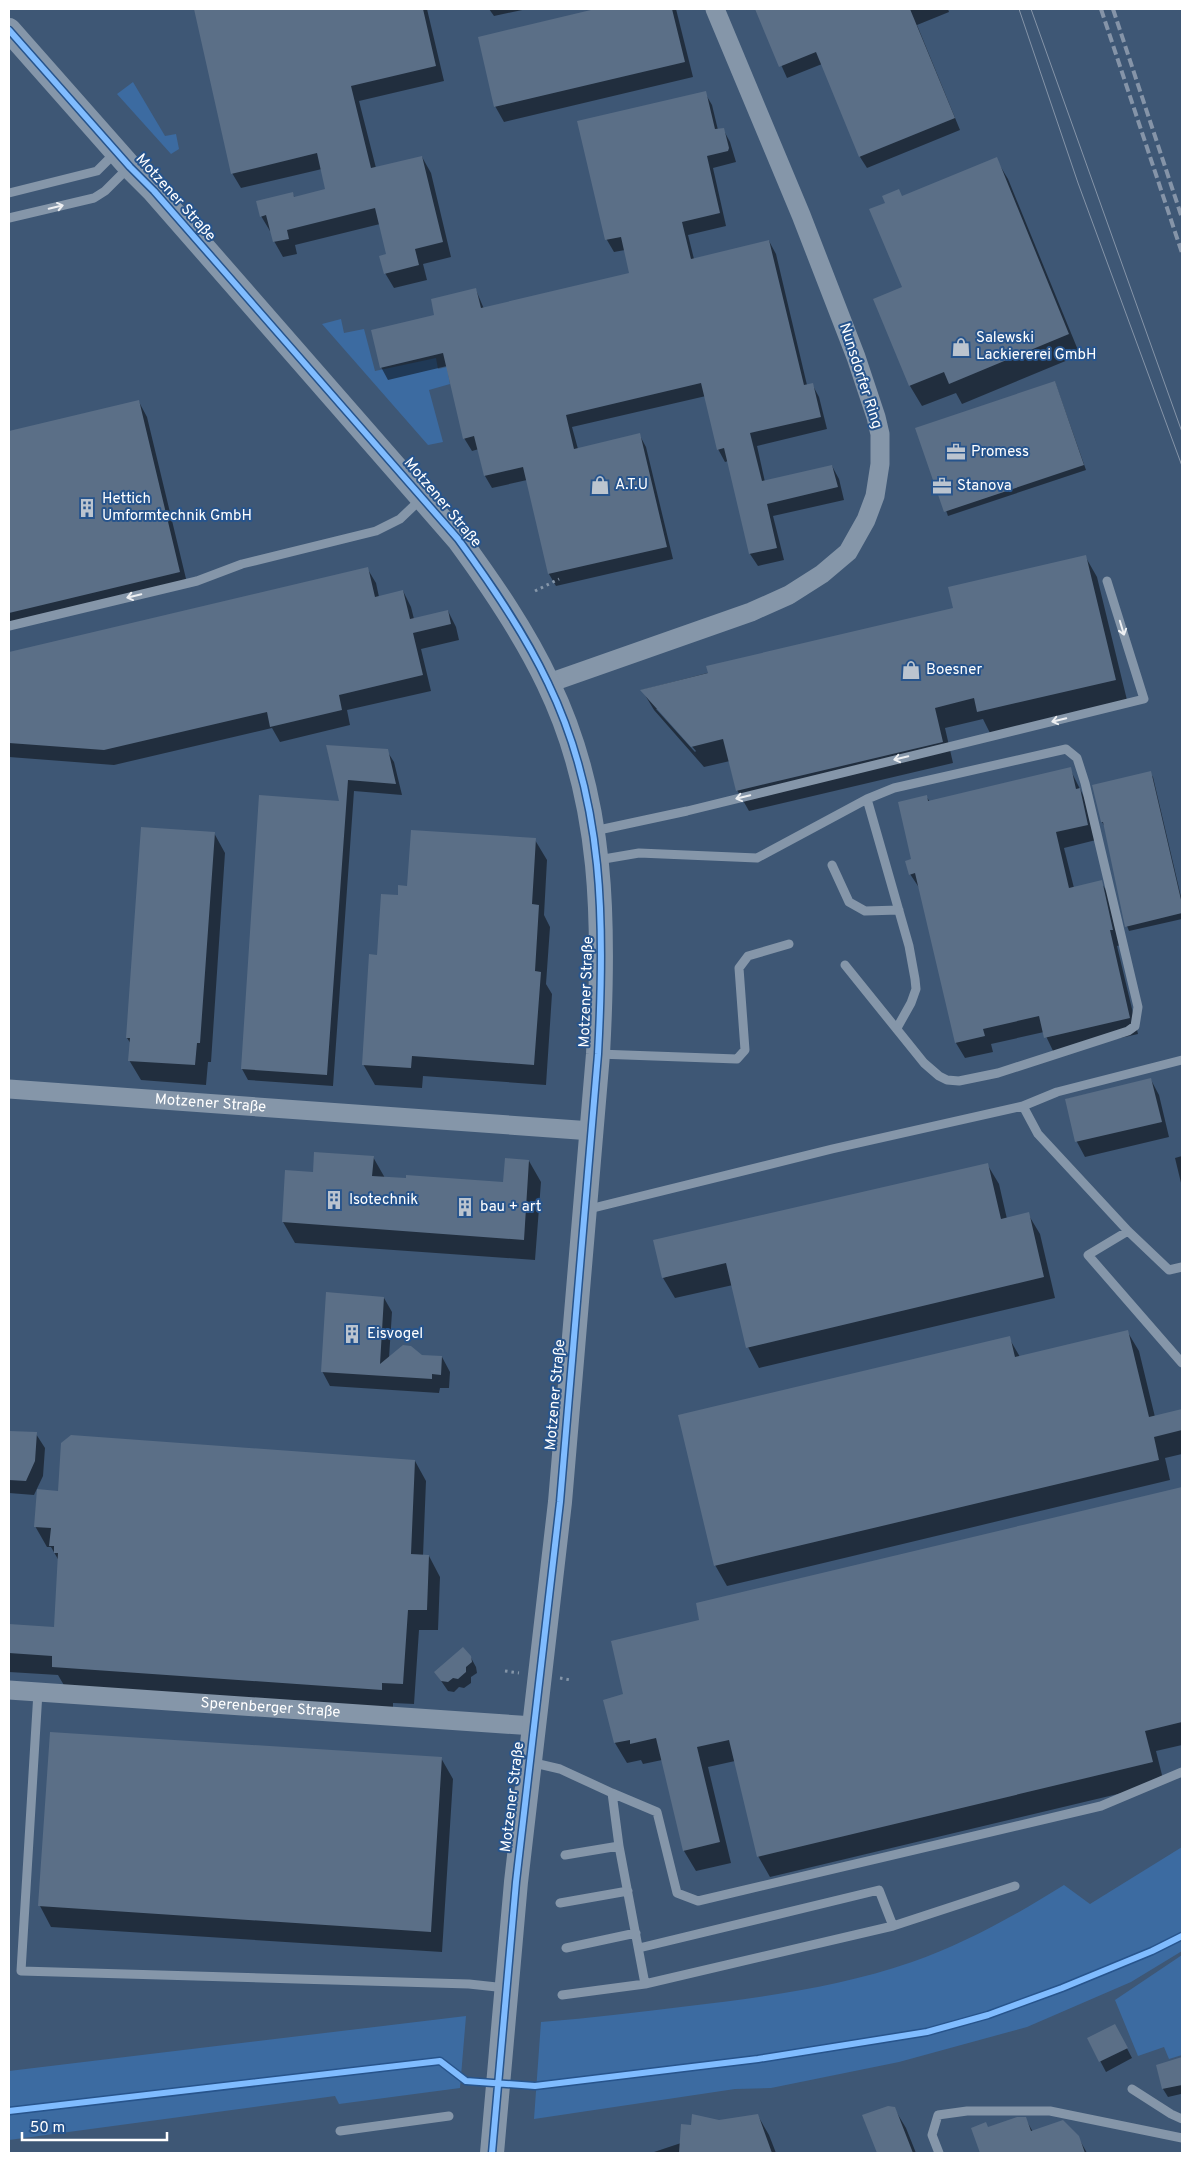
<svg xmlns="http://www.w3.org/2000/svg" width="1191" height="2162" font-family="Overpass,sans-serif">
<rect width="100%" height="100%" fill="#3e5775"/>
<!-- green -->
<path fill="#3c6ba1" d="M133,82L165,136L176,134L179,149L171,154L117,94Z
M341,319L344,333L364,329L375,371L436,358L438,369L447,367L450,384L429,390L443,442L428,445L322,324Z
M1182,1847V1951L1131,1982L1027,2027L899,2062L771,2088L735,2089L534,2119L541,2022C591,2018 640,2012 689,2006C764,1997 840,1987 912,1962C966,1943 1016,1915 1064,1885L1090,1904Z
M1182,1955V2055L1169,2059L1164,2047L1138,2056L1115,2000Z
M466,2016L460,2088L339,2104L335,2096L9,2140V2071Z"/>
<!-- shadow -->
<path fill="#0007" fill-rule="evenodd" d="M195,9H427L444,81L359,101L376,168L422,157L431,173L451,257L423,264L427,280L394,288L385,273L388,255L380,224L295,245L297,254L283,257L274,241L272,231H270L261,216L292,193L295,198L326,190L322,169L241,188L232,173Z
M489,9H527L494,16Z
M601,9H676L693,77L504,122L495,106L479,38Z
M756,9H948L949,12L917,25L960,130L867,168L860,157L822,64L787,78Z
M705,93L712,105L718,130L723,129L730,142L736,162L713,168L726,226L688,235L694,259L769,241L776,254L807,385L812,384L819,397L827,429L757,446L765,482L832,466L839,479L844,500L773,516L784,560L758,566L750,554L728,461L725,462L718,449L706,396L572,427L578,449L639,434L646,447L673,559L556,586L549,574L527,480L492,488L485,476L479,449L472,451L464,438L447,366L388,380L381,367L436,316L476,290L484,309L631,274L625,250L614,252L607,240L578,122Z
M996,159L1008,179L1080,355L962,404L956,393L922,406L910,386L875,299L904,288L902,197Z
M1055,382L1086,470L948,516L917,429Z
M139,402L147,417L188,587L9,630V432Z
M1085,556L1097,577L1127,700L990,733L983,719L945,728L953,763L749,811L737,790L730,761L704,767L654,710L642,690L954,609ZM656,709H659L696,751L695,752Z
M367,568L376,583L379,597L403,591L411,607L414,619L448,611L456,627L459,640L421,649L431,691L347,710L350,725L280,742L272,728L114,765L9,757V654Z
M327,747L387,751L394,762L402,795L354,791L333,1086L248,1080L242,1069L260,796L341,802Z
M1070,769L1088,805L1096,840L1064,848L1074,888L1101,882L1110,897L1121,945L1117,946L1138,1034L1054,1053L1044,1032L991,1044L993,1052L965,1058L956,1043L920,889L910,874L926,796L930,802Z
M1150,773L1153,777L1182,901V919L1129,931L1127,926L1105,827L1102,822Z
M214,833L225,853L211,1062H208L206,1085L141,1080L129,1060L131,1044L127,1038Z
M535,840L547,860L544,915L550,927L546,984L552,994L546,1085L423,1076L422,1088L375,1085L363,1064L378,956L399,896L408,887Z
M1151,1080L1159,1095L1169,1137L1085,1157L1077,1142L1067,1099Z
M1182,1156V1187L1175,1158Z
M373,1157L385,1178L504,1184L529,1161L541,1182L535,1260L295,1243L283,1222L286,1171L314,1173Z
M987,1164L999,1184L1007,1219L1028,1214L1040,1234L1055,1298L759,1368L748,1347L733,1285L675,1298L663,1278Z
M384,1298L392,1312L389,1358L442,1357L450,1372L449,1388H440L439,1393L330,1386L322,1371Z
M1127,1331L1139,1351L1155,1417L1182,1410V1454L1165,1458L1170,1480L727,1586L715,1565L1009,1338L1020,1357Z
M9,1432L36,1434L45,1448L43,1476L34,1495L9,1493Z
M415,1461L426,1481L423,1556H429L440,1577L438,1630H419L414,1704L393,1703V1710L65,1687L58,1675L9,1672V1625L55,1628L59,1561L51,1547H47L35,1526L59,1492Z
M1182,1488V1745L1156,1751L1164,1783L770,1877L758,1856L735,1761L708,1767L731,1863L696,1871L684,1851L662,1760L643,1764L641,1760L627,1763L615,1743L604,1701L625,1695L701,1621L697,1604Z
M470,1656L476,1667L477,1673L471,1677V1683L464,1688L459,1687L454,1692L448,1691L435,1672Z
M51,1733L441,1758L453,1779L442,1952L51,1927L40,1906Z
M1120,2035L1132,2058L1106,2072L1088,2038Z
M1182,2058V2096L1181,2094L1168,2097L1163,2089L1157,2066Z
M894,2108L906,2128L916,2153H878L864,2116Z
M758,2116L769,2135L776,2153H651L681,2143L692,2127Z
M1025,2118L1033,2132L1078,2137L1087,2153H982L973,2128H989Z"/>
<!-- building -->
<path fill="#5b6f87" d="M194,9H423L436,66L351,86L371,168L422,156L443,242L415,249L419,265L384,274L379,256L386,254L375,208L287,230L289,239L273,242L266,215L260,217L256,201L293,192L294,197L325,189L317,153L231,174Z
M595,9H672L685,62L494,107L478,37Z
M755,9H910L955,118L859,157L816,52L779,67Z
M706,91L715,129L724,128L729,148L728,151L707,156L720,213L682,222L691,259L769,240L804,385L813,383L821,417L750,433L762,481L832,465L838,487L767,504L777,548L749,554L724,448L717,450L701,383L566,415L574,449L640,433L667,547L548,574L523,467L484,476L474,436L463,439L443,353L380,368L371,330L434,315L431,299L476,288L481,308L629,273L621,237L605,240L577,121Z
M997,157L1069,334L949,384L944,372L909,386L873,299L902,287L869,209L885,203L882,196L899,189L902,196Z
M1055,381L1084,465L944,512L915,428Z
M139,400L180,572L9,613V431Z
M1086,555L1116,680L977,712L974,698L935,708L943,742L736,791L723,739L691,747L640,690L708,673L706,666L953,608L948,587Z
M368,567L375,597L403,590L410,619L448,610L451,624L413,633L423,675L339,695L342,710L270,727L267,712L104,750L9,743V652Z
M326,745L388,749L396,784L348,780L327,1075L241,1069L259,795L339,801Z
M1071,767L1076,789L1080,788L1088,825L1056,832L1069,888L1102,880L1113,930H1110L1130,1018L1044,1038L1039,1016L983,1029L985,1036L955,1043L915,873L909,875L905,861L911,859L898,802L927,795L928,801Z
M1151,771L1182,904V913L1125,927L1103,822H1101L1092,785Z
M141,827L215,832L200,1043H197L195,1065L128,1061L130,1038H126Z
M411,830L536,838L532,904L539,905L535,971L541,972L534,1065L412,1056L411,1068L362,1065L369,954L377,955L381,894L398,895V885L407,886Z
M1151,1078L1162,1122L1075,1142L1065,1099Z
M314,1152L374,1156L372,1176L406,1178V1175L503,1182L505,1158L529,1160L524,1240L282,1222L285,1170L313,1172Z
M988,1163L1001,1219L1029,1212L1044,1277L746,1348L726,1263L662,1278L653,1240Z
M326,1292L384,1297L380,1364L403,1345L411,1346L422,1355L442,1356L441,1375L432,1374V1379L321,1372Z
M1128,1330L1149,1417L1182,1409V1430L1154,1437L1159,1460L714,1566L678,1415L1010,1336L1015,1357Z
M9,1431L37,1432L35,1461L26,1481L9,1480Z
M71,1435L415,1460L411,1554L429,1555L427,1610H408L403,1684L382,1683V1690L52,1667V1656L9,1653V1624L54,1627L58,1553H54V1546H49L51,1528L34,1527L37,1489L58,1491L61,1443Z
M1182,1487V1722L1145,1731L1153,1762L757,1857L729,1740L697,1747L720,1842L683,1851L656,1738L630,1744V1740L614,1743L603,1700L623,1694L611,1641L699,1620L696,1603Z
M463,1647L471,1656L472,1662L466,1667V1672L458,1679L453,1678L448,1682L441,1681L434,1672Z
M50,1732L442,1757L431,1932L38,1906Z
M1115,2024L1128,2048L1099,2062L1087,2038Z
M1182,2057V2085L1162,2089L1156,2065Z
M888,2106L895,2107L913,2153H877L862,2115Z
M692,2114L719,2120L758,2114L772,2153H679L681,2124L691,2125Z
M1017,2117H1026L1031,2131L1063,2120L1079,2136L1085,2153H980L971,2128L986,2122L988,2127Z"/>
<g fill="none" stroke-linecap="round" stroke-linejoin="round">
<!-- path -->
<path stroke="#8596a9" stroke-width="3" stroke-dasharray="2.5 4" stroke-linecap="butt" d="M535,591L559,579
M505,1671L519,1673
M560,1678L571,1680"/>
<!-- service -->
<path stroke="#8596a9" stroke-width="9" d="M9,193L97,171L116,152
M9,218L94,198L105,191L129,167
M9,626L197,581L242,564L376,531L400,519L422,498
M867,799L909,946L915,979L916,989L911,1003L897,1028
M594,831L687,811L1144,699L1107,581
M598,860L639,853L757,858L867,799L894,788L1066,749L1077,758L1085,783L1138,1007L1135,1026L1128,1031L998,1073L959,1081L947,1080L939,1076L924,1063L845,965
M832,865L849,902L865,911L899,910
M598,1054L737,1059L745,1050L739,968L748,956L789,944
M1023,1106L1038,1134L1128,1231L1169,1270L1182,1267
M585,1210L832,1149L1023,1106L1057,1092L1182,1060
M1128,1231L1088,1255L1182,1363
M38,1692L21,1971L469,1984L506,1988
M530,1762L560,1769L612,1793L619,1846L645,1984L893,1926L1015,1886
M612,1793L657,1812L677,1893L698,1901L1101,1806L1182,1772
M565,1855L619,1846
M560,1903L628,1891
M566,1948L636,1933
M639,1948L879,1890L893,1926
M562,1995L645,1984
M1132,2089L1171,2114L1182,2119
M340,2131L449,2116
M939,2153L932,2135L938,2115L967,2111H1050L1182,2138"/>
<!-- minor -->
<g stroke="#8596a9" stroke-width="19">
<path d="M549,683L751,612L789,595L822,574L848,552L866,520L875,496L880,464V434L876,417L856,357L801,215L715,9"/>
<path id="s1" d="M9,1089L592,1131"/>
<path id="s2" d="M9,1690L534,1726"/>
</g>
<!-- tertiary -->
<path stroke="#8596a9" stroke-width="24" d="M9,30L130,167L154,191L458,539C491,584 524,632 548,683C605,801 605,926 598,1054L560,1502L516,1882L492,2153"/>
<!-- tram -->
<path stroke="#8594a8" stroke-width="1" d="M1019,9L1078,183L1182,466
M1031,9L1182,432"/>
<!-- rail -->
<path stroke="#8594a8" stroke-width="4" stroke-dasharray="9 4" stroke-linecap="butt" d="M1101,9L1182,253
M1113,9L1182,218"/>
<!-- cycleway casing -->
<g stroke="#27548c" stroke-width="9">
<path id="cycleway" d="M9,30L130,167L154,191L458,539C491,584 524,632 548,683C605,801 605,926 598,1054L560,1502L516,1882L492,2153
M9,2111L440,2061L466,2081L535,2086L758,2059L927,2032L988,2015L1062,1988L1152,1951L1182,1936"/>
</g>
<!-- cycleway -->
<use href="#cycleway" stroke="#80bcff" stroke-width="6"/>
</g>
<!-- one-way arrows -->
<defs><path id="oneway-shaft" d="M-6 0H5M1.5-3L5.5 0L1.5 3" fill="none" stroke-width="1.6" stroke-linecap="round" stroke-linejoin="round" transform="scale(1.25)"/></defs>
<g stroke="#edeff2">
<use href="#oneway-shaft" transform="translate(56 207) rotate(-13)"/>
<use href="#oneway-shaft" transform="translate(134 596) rotate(167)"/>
<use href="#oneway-shaft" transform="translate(1122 628) rotate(73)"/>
<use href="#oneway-shaft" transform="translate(1059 720) rotate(166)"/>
<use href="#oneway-shaft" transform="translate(901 758) rotate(166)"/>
<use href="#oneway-shaft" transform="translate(743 797) rotate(166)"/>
</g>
<!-- icons -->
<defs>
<g id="shop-bare" transform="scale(1.5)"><path d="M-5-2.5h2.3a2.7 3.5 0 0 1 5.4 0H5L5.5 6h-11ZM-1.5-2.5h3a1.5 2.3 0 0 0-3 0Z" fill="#bbc4cf" stroke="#27548c" stroke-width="2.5" paint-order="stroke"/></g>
<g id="office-bare" transform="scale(1.5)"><path d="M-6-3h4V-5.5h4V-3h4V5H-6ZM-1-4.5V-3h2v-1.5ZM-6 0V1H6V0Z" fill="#bbc4cf" stroke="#27548c" stroke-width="2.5" paint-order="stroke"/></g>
<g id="building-bare" transform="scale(1.5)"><path d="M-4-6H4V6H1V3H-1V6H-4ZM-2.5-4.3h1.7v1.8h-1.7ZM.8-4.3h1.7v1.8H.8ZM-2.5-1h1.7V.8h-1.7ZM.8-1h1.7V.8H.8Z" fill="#bbc4cf" stroke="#27548c" stroke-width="2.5" paint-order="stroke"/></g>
</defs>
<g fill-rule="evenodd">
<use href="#shop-bare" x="961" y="347"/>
<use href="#office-bare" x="956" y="452"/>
<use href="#shop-bare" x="600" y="485"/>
<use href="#office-bare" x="942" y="486"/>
<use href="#building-bare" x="87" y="508"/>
<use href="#shop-bare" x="911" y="670"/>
<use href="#building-bare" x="334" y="1200"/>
<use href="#building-bare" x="465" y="1207"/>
<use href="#building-bare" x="352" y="1334"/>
</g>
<g text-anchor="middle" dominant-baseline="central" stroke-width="4" stroke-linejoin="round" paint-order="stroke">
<!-- street labels -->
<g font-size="15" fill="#fff" stroke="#27548c">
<text transform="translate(175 198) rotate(48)">Motzener Straße</text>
<text transform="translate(860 376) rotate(72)">Nunsdorfer Ring</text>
<text transform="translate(442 503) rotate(50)">Motzener Straße</text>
<text transform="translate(587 992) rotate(-88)">Motzener Straße</text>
<text stroke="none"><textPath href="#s1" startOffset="202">Motzener Straße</textPath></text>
<text transform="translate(556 1395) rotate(-85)">Motzener Straße</text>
<text stroke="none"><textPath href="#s2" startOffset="262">Sperenberger Straße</textPath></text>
<text transform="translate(513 1797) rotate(-83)">Motzener Straße</text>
</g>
<!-- poi labels -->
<g font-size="15" fill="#fff" stroke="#27548c" text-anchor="start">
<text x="976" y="338">Salewski<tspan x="976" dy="17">Lackiererei GmbH</tspan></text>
<text x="971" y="452">Promess</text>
<text x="615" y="485">A.T.U</text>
<text x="957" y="486">Stanova</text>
<text x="102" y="499">Hettich<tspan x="102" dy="17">Umformtechnik GmbH</tspan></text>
<text x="926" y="670">Boesner</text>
<text x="349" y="1200">Isotechnik</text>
<text x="480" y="1207">bau + art</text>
<text x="367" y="1334">Eisvogel</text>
</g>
</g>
<!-- border -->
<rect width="1191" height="2162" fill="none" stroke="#ffffff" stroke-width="20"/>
<!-- scale -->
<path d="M22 2132v8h145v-8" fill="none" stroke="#ffffff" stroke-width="2.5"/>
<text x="30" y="2132" font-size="15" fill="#ffffff" stroke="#27548c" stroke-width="4" paint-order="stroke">50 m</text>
</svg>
